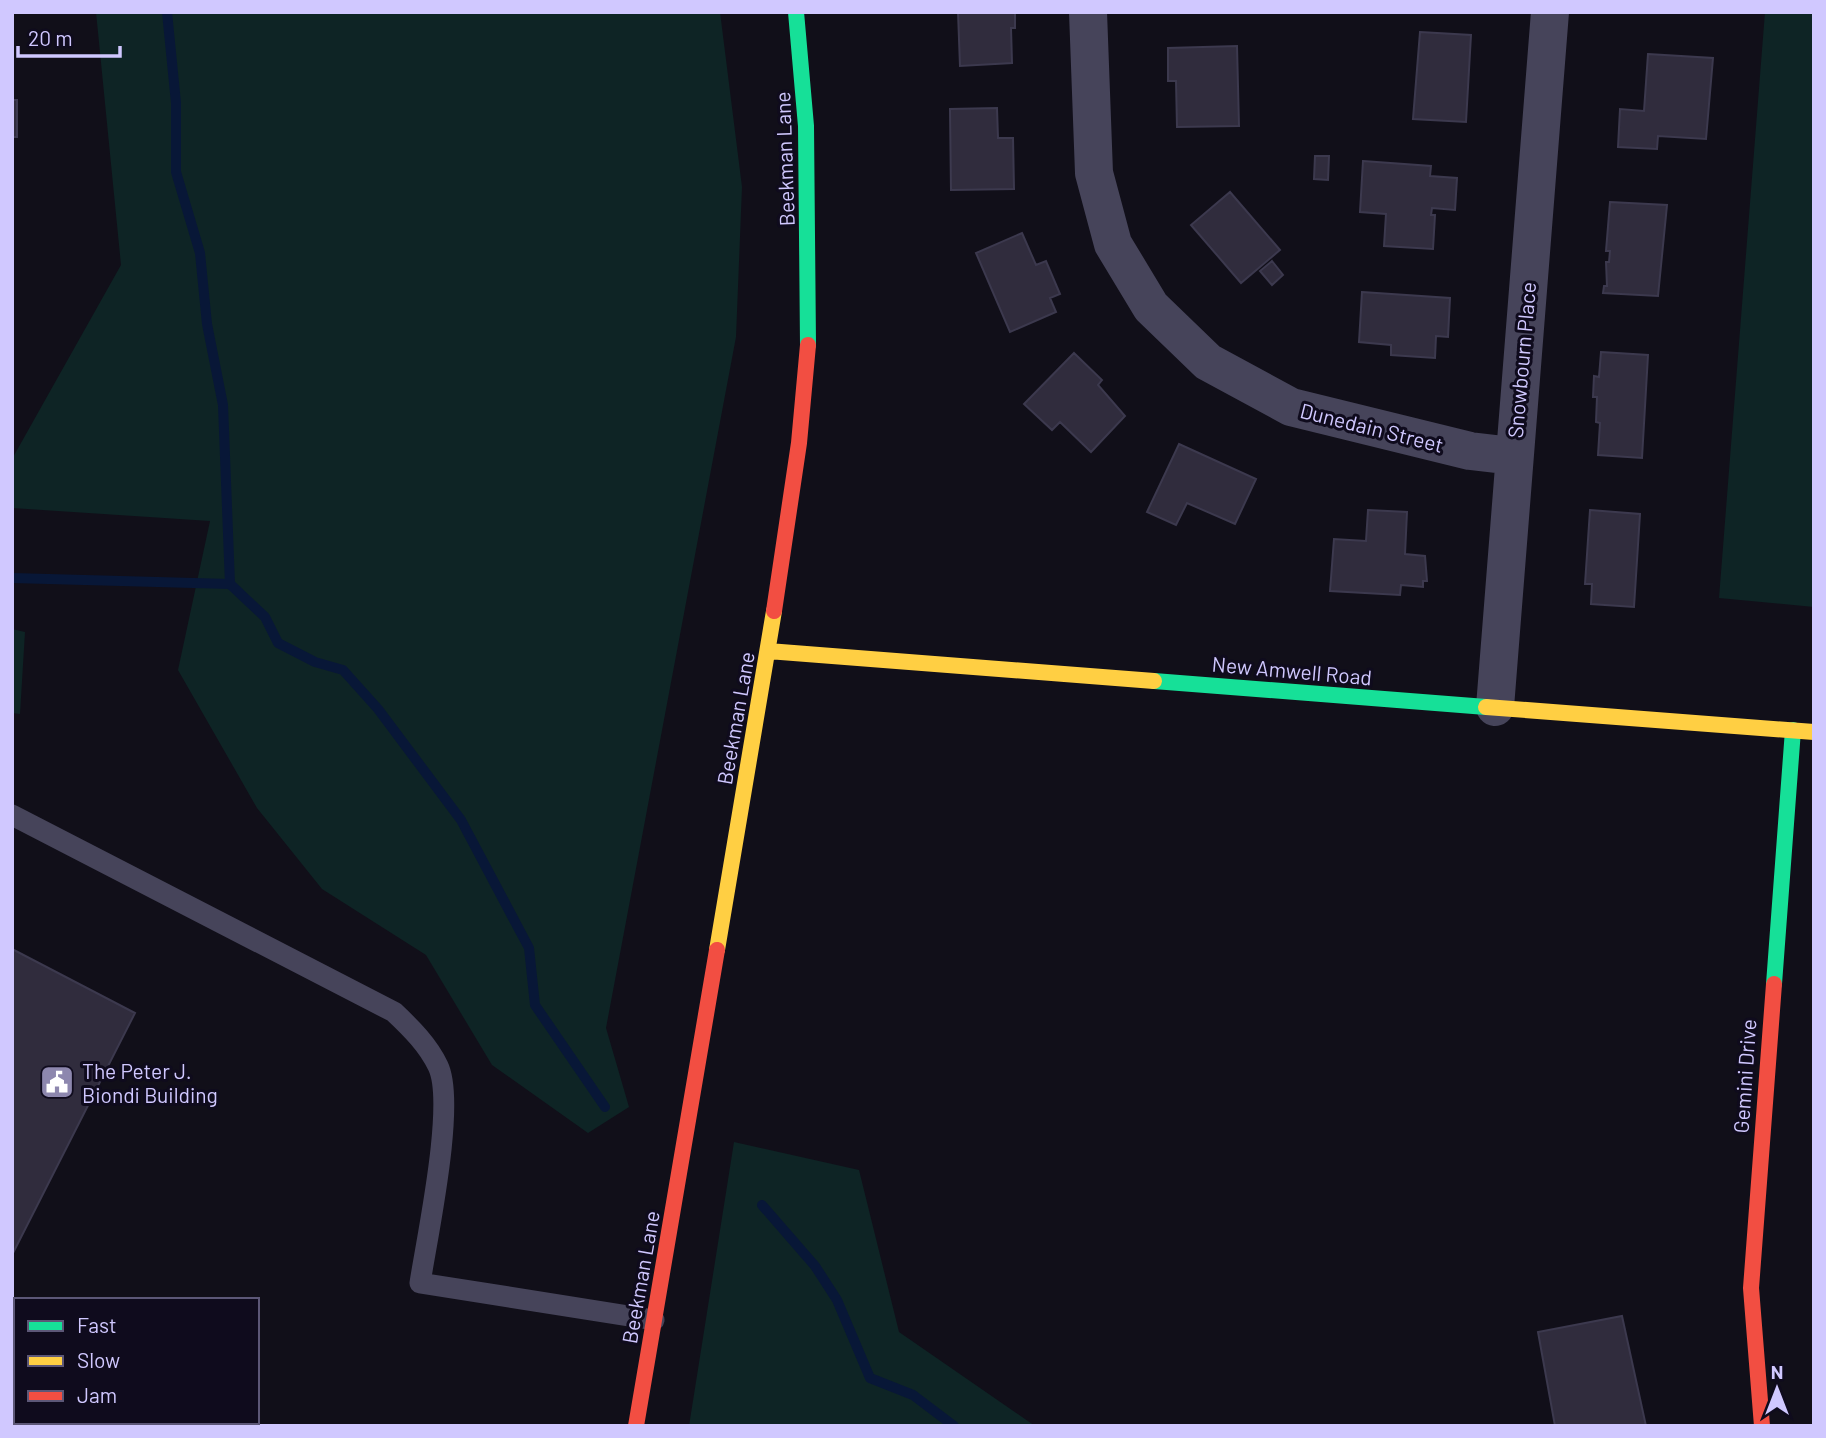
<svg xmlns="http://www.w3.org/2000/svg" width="1826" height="1438" font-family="Barlow,sans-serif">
<rect width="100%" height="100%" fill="#110f19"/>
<!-- green -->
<path fill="#0e2425" d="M96,12H720L742,187L736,337L606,1028L629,1107L588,1133L492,1065L426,955L322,889L257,808L178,670L210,521L12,508V459L121,265Z
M1765,12H1814V607L1719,598Z
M12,629L25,632L20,714L12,713Z
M734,1142L859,1170L899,1332L1035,1426H689Z"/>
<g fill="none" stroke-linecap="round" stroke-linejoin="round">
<!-- stream -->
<path stroke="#081737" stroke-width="10" d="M167,12L176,103V172L200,253L207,324L223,405L230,584
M12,578L230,584L265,617L278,643L315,662L343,670L378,709L461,820L529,948L535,1005L605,1107
M762,1205L815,1266L837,1300L870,1378L913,1395L954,1426"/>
</g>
<!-- building -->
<path fill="#302c3d" stroke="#3c394e" stroke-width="2" d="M958,12H1015V28H1011L1012,63L960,66Z
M1420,32L1471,35L1466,122L1413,119Z
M1237,46L1239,126L1177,127L1176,81H1168V48Z
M1648,54L1713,58L1706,139L1658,136L1657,149L1618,147L1620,109L1644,111Z
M12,100H17V137H12Z
M997,108L998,138H1013L1014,189L951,190L950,109Z
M1315,156H1329L1328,180L1314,179Z
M1363,161L1431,166L1430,176L1457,178L1455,210L1432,208L1431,215H1435L1433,249L1384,246L1386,214L1360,212Z
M1230,192L1280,250L1241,283L1191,225Z
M1610,202L1667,205L1658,296L1603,293L1604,286H1607L1606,262H1609L1610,251H1606Z
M1022,233L1036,265L1046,261L1060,294L1050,298L1056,312L1010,332L976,253Z
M1272,261L1283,275L1272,285L1260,271Z
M1362,292L1450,298L1448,337L1436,336L1435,358L1391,355V345L1359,342Z
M1601,352L1648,355L1642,458L1598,455L1600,423L1596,422L1597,397H1593L1594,376L1599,377Z
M1074,353L1102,380L1098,385L1125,416L1091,452L1060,422L1052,430L1024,404Z
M1179,444L1256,479L1235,524L1187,503L1176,525L1147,512Z
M1368,510L1407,512L1405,554L1425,556L1427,581H1423V587L1401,585L1400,595L1330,591L1334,539L1366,541Z
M1590,510L1640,514L1634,607L1591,604L1592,584H1585Z
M12,949L135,1013L12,1255Z
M1622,1316L1646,1426H1555L1538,1332Z"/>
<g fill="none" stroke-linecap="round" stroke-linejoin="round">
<!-- lane -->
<path stroke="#46445a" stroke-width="21" d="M12,815L394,1012C411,1028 428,1045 438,1066C456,1103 427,1237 420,1283L654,1320"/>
<!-- street -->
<path stroke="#46445a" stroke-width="38" d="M1088,12L1094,173L1113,244L1151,307L1208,362L1291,407L1470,451L1513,456
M1495,707L1550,12"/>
<!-- fast -->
<path stroke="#16e098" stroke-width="16" d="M796,12L806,126L808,345
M1154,681L1486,707
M1774,984L1793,730"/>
<!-- slow -->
<path stroke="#ffcf43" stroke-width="16" d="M768,651L1154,681
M1486,707L1814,732
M717,950L774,611"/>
<!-- jam -->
<path stroke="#f24e42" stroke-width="16" d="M774,611L799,443L808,345
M636,1426L717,950
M1762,1426L1751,1288L1774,984"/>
</g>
<!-- icons -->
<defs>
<g id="civic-square" transform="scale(1.75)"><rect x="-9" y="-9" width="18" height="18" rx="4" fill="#8d87ae" stroke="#0f0b1d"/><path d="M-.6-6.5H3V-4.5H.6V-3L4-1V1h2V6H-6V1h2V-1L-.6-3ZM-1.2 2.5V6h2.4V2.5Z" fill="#fff"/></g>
</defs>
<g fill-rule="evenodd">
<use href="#civic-square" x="57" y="1082"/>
</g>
<g text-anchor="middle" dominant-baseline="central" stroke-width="6" stroke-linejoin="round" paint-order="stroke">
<!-- street labels -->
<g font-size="21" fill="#d0c8ff" stroke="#0f0b1d">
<text transform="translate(784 159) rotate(-92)">Beekman Lane</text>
<text transform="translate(1521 360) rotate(-85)">Snowbourn Place</text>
<text transform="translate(1372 427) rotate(14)">Dunedain Street</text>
<text transform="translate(1292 670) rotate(5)">New Amwell Road</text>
<text transform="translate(735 718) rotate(-80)">Beekman Lane</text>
<text transform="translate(1744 1076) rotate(-86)">Gemini Drive</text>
<text transform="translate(640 1277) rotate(-80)">Beekman Lane</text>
</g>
<!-- poi labels -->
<g font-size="21" fill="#d0c8ff" stroke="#0f0b1d" text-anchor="start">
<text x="82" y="1070">The Peter J.<tspan x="82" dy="24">Biondi Building</tspan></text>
</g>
</g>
<!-- border -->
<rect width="1826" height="1438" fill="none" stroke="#d0c8ff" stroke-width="28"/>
<!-- legend -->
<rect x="14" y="1298" width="245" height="126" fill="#0f0b1d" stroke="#5c5777" stroke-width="2"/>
<rect x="28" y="1321" width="35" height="10" fill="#16e098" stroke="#5c5777" stroke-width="2"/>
<text x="77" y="1333" font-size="21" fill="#d0c8ff">Fast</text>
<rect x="28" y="1356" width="35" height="10" fill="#ffcf43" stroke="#5c5777" stroke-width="2"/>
<text x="77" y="1368" font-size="21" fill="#d0c8ff">Slow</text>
<rect x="28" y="1391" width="35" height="10" fill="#f24e42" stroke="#5c5777" stroke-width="2"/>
<text x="77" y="1403" font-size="21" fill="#d0c8ff">Jam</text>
<!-- north arrow -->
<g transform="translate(1777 1389)" stroke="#0f0b1d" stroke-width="5" paint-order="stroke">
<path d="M0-5L12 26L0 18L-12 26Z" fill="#d0c8ff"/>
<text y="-10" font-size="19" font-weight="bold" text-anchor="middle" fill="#d0c8ff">N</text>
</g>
<!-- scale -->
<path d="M18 46v10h102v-10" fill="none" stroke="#d0c8ff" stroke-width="3.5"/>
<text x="28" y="46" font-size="21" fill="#d0c8ff" stroke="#0f0b1d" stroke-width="5" paint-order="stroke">20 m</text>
</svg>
